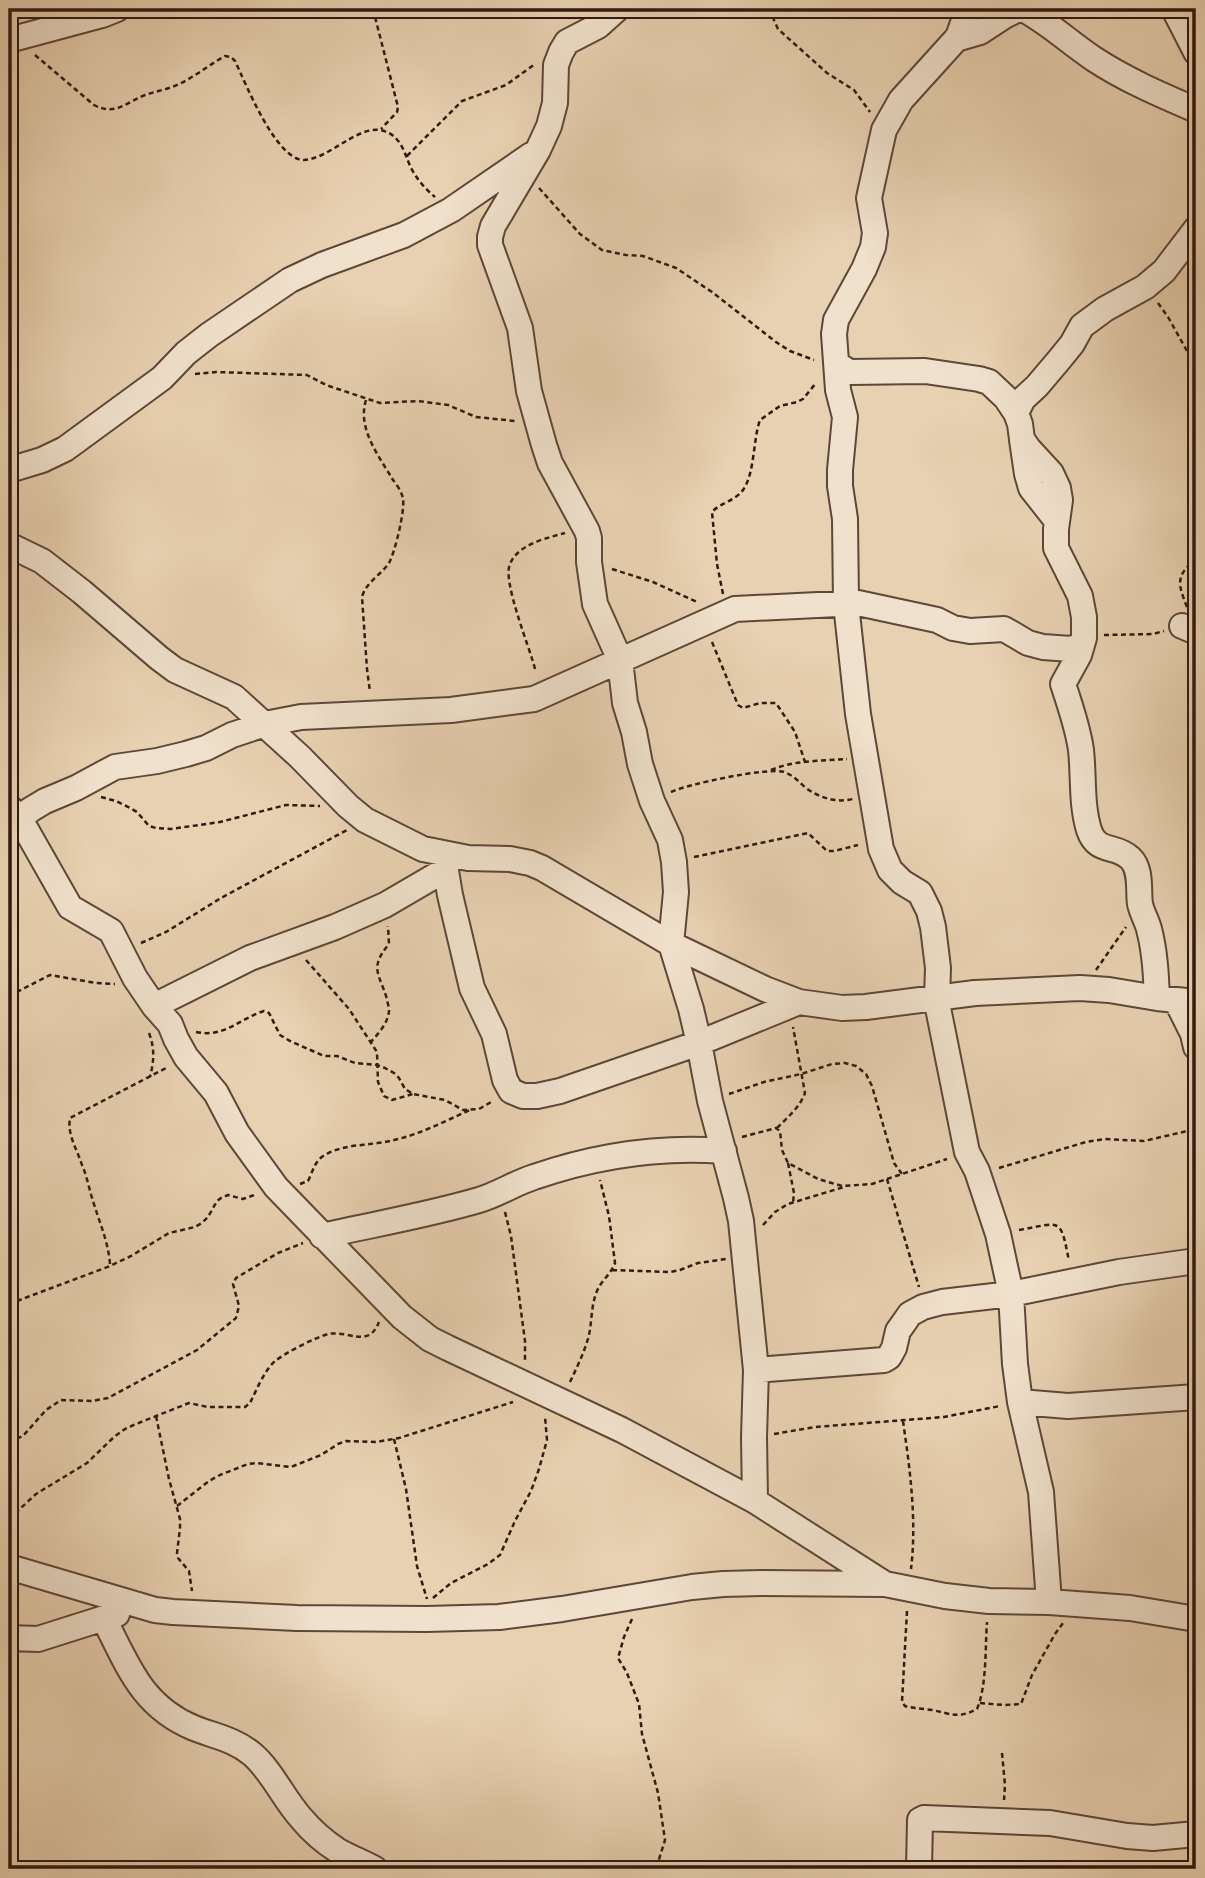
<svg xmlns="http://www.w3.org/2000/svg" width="1205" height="1878" font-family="Cardo,serif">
<rect width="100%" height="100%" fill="#e8d1b1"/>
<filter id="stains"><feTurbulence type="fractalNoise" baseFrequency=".00286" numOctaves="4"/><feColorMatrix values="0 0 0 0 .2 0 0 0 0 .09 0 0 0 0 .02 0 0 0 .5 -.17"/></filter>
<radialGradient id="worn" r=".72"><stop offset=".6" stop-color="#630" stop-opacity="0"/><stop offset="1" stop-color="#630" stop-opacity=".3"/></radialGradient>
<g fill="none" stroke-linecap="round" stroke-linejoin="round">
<!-- minor casing -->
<g stroke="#5d4738" stroke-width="28">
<path id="minor" d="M617,9L598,26L567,42L561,52L556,65L555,103L549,126L538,150L493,226L490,237V245L520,328L529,391L544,445L550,463L587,531L589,538V562L595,604L620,660L625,703L634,732L640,764L652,801L670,840L674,862L676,892L671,944L691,1009L699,1043L710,1101L736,1198L741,1221L756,1370L754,1437L755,1501
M1023,9C1049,23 1070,43 1094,59C1126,80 1161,95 1196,110
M1174,9L1196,52
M956,39L980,32L1006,15L1019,9
M9,40L102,15L117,9
M837,364L849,372L925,371L979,379L989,382L1006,398L1016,413L1020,424L1022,439L1028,448L1051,473L1058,488L1060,500L1056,529V548L1080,596L1084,617V638L1082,645L1079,655L1063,684C1070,705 1078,728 1081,750C1084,777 1081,804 1089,830C1097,854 1115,844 1130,858C1142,869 1138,890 1140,904C1142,913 1147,921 1149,929C1155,952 1156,975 1157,998
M1016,413L1023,399L1037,386L1059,360L1072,344L1082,326L1105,309L1145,287L1164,271L1196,229
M1022,440L1027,474L1031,488L1057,521
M9,470L42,460L65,449L162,378L186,353L209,335L290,280L322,265L404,235L451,210L531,155
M9,545L42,561L82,592L159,658L175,670L234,697L300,757L348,806L365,820L423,849L468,858L510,859L530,863L542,868L671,944L765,989L799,1002L842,1008L866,1007L975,993L1080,988L1109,990L1157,998L1196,1002
M1182,626L1196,632
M9,807L20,819L70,907L111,931L135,978L154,1006L170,1024L176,1039L186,1057L216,1093L237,1133L276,1187L402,1317L430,1339L448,1348L622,1430L755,1501L885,1584
M20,819L30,810L45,801L76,788L115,767L157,761L186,754L206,748L232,735L265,724L301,717L451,710L534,699L735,609L858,603L937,620L953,628L970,631L1004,629L1028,643L1043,647L1071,649L1082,645
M443,853L450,895L472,988L494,1034L505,1080L511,1091L523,1096H537L560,1091L699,1043L799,1002
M936,998L967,1152L977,1171L998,1234L1011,1294L1015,1364L1020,1402L1041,1492L1049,1602
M937,998L938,968L933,927L929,911L920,893L902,882L890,870L881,849L858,714L846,604L845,519L840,486V470L845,417L838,390L834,334L836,320L864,269L873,247L875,233L869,198L884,130L901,100L958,37L968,9
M1176,1000L1193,1034L1196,1047
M154,1006L250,958L335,927L385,905L445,870
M322,1236C375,1224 428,1215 479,1200C497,1195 515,1183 534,1177C595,1156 659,1146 724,1151
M756,1370L884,1360L889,1357L894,1348L898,1331L903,1324L910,1314L923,1307L942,1302L1011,1294L1119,1272L1196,1261
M1020,1402L1068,1406L1196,1397
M9,1567L155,1610L173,1612L297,1618L427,1619L499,1617L562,1609L692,1587L723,1584L761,1583L885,1584L945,1596L989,1601L1049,1602L1130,1608L1196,1619
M104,1619C128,1665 141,1706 194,1728C214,1736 234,1739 252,1754C272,1771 283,1798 301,1818C311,1830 323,1841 337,1850C349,1857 362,1862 375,1869
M9,1638L38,1639L117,1614
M919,1869L920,1820L924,1818L1050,1823L1127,1836L1153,1838L1196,1834"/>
</g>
<!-- path -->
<path stroke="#2f190f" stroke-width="2.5" stroke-dasharray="5 3.5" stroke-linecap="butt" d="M373,9L398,107L397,112L381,129
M566,9L569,19
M769,9L778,29L827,73L854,90L870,112
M35,55L94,105C116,116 125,103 145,95C154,92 163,90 172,87C191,80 207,66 225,56L231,57L235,61C246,84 276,160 304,160C320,159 335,147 348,140C358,134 372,127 384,131C402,137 404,153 411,168C417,179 425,189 435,197
M407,156L462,101L506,85L535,64
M539,188L580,234L602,250L626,255L643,256L676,268L712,292L776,342L790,351L814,360
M1158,303L1168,317L1196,367
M195,374L216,372L307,375L326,385L380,403L418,401L448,405L476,417L515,421
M366,400C357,429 379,456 393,480C397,485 402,492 403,499C405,511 395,552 389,563C381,575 366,582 362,597L367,669L370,692
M612,569L653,582L697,602
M723,594L717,564L712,512C720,503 735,501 743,490C755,473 753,439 760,420L780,406L797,402L803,399L816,383
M1187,607C1178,584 1175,576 1196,559
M1104,635L1153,634L1164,631
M712,642L738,705L743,708L760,703H776L795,732L805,762
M535,669C530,648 502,581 510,564C518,544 547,538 565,533
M771,770C794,760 822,761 847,759
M671,792C688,784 768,767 784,772C793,775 799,782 806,788C820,798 836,803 853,799
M101,797L116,801L130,808L137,812L149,826L156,828L171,829L220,822L286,805L320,806
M694,857L808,833L827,851H834L858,845
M141,943L166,932L221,898L347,830
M306,960L349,1009L377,1052L378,1082L384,1096L392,1100L413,1094
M1096,970L1126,927
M9,996L50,975L96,983L115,984
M196,1032C224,1038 239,1019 264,1011L269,1013L280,1035L290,1041L324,1056H337L355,1063L377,1065L385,1068L394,1073L399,1078L405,1089L413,1094L445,1100L463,1110L479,1109L493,1101
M149,1033C155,1049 154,1061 150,1077
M370,1043C378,1034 389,1022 389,1010C389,1007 387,1001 387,999C379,973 369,968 389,944L388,926
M729,1094L764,1082L801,1074L832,1064L845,1063L856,1066L866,1074L872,1086L894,1163L902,1174
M777,1128C788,1117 800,1107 805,1093L793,1027
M742,1137L776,1128L780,1131L782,1150L788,1163L818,1179L842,1186L872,1184L947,1159
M788,1163L794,1193L793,1203
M999,1168L1086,1142L1105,1139L1144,1141L1196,1129
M887,1179L919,1287
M300,1184L308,1181C313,1171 315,1160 325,1155C345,1143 372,1146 394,1140C421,1134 445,1121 470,1110
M505,1212L511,1236L525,1341V1361
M763,1225L775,1212L788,1204L844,1187
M1019,1230C1061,1223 1060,1215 1069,1261
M110,1264C108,1241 100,1224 93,1201C89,1189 87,1176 82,1165C77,1149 67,1135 70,1118L168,1067
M612,1270L670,1272L680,1270L698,1263L726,1259
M9,1304L110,1266L131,1256L169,1233L195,1227L202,1223L208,1217L217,1201L221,1198L228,1195L243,1199L257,1194
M570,1382C577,1367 585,1351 589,1335C592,1321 591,1305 597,1291C601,1281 611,1274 615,1263L609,1216L600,1180
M156,1416L169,1479L180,1519V1528L177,1553L178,1558L189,1571L192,1591
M903,1421C910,1470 917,1520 911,1569
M774,1434L815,1427L944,1417L1000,1406
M394,1439L406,1489L417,1566L427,1599
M9,1442L23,1436L46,1410L61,1400L92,1401L108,1398L197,1350L236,1318L239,1306L233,1284L236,1278L278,1253L303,1243
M177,1506L209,1481L220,1475L248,1464L256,1463L291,1467L321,1455L338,1444L346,1441L376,1442L399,1438L513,1402
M9,1519L36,1494L87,1463L114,1437L125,1429L136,1424L189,1403L208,1407H245L250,1403C257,1389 264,1371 275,1361C287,1352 314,1338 328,1334C350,1330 368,1349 379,1322
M433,1598L451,1583L488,1564L500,1555L515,1521L531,1491L539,1469L547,1440L545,1417
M907,1611L902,1702L905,1706L908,1707C916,1708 924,1709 932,1710C952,1714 958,1719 977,1709C987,1685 985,1648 987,1622
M632,1619L624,1637L618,1658L627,1673L639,1704L642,1734L658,1793L665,1840L656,1869
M980,1703L1004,1705L1021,1704L1032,1675L1055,1634L1063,1623
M1002,1753L1005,1785L1004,1800"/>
<!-- minor -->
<use href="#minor" stroke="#f0e1cc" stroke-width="24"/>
</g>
<!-- margin -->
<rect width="1205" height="1878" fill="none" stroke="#e8d1b1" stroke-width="35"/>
<rect x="10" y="10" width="1184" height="1857" fill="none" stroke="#2f190f" stroke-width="3.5"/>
<rect x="18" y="18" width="1170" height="1843" fill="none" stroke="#2f190f" stroke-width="2"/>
<rect width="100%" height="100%" filter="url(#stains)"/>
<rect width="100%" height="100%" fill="url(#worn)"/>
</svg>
